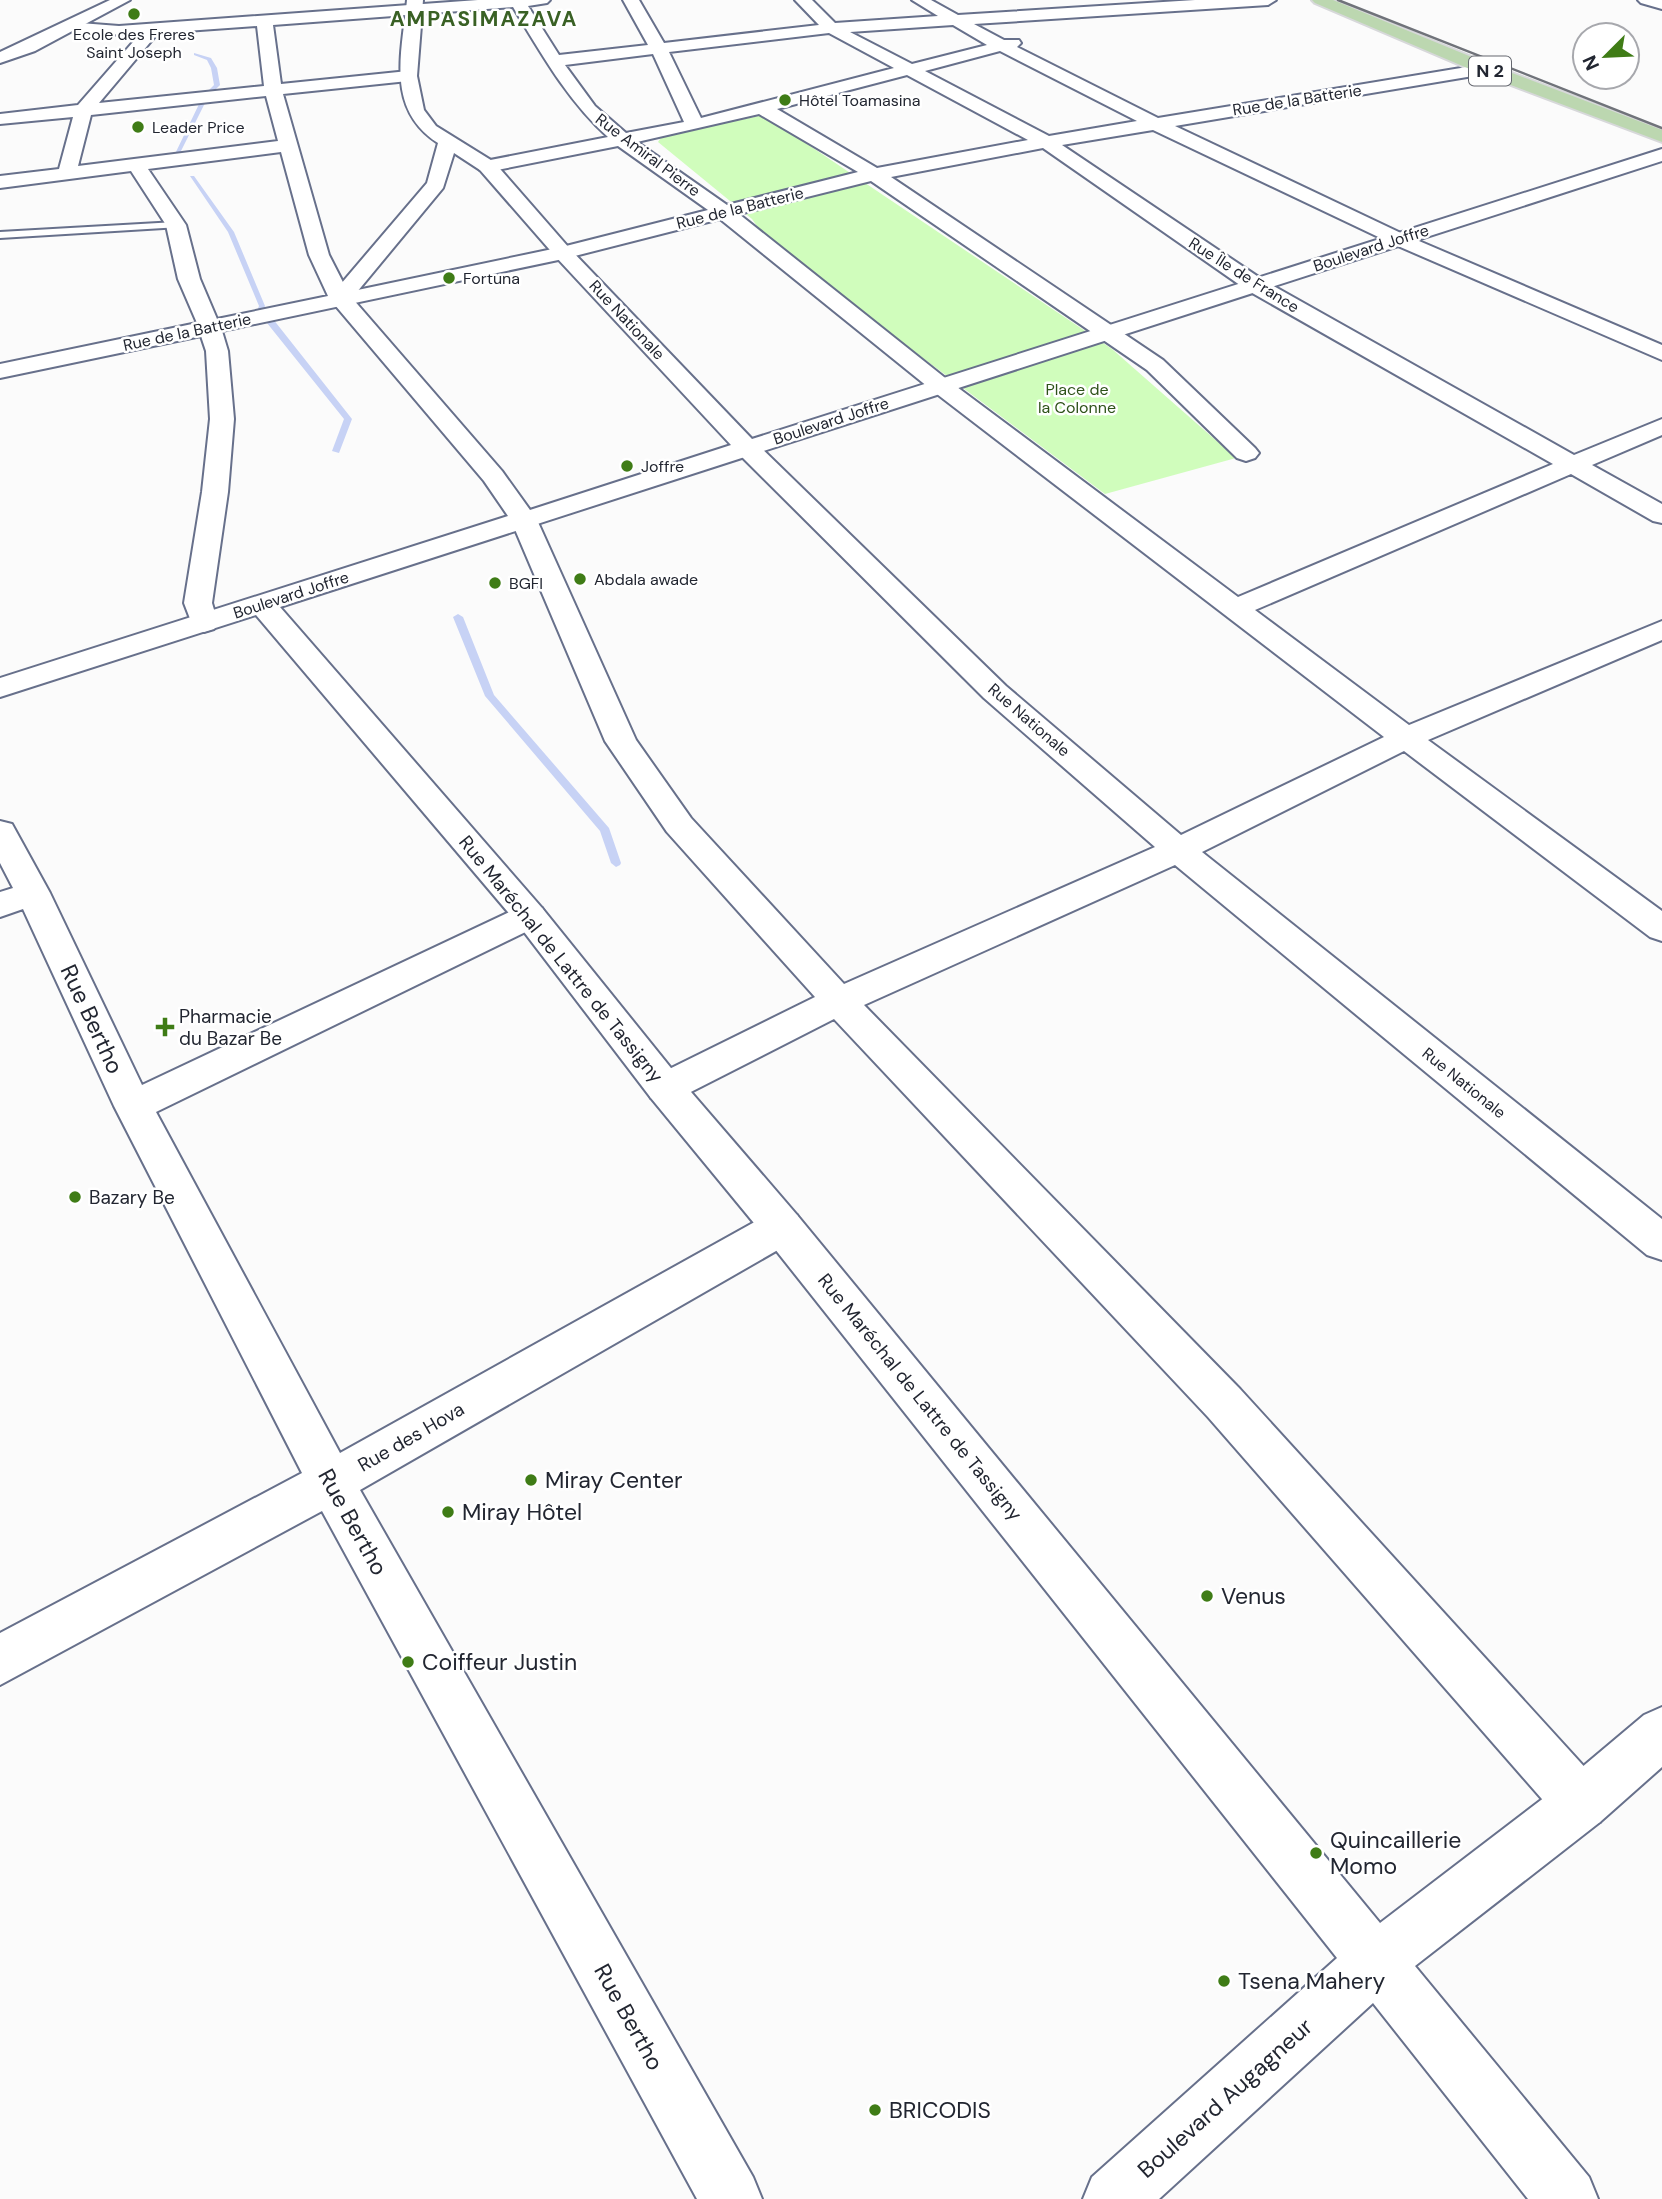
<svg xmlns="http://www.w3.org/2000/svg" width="1662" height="2199" font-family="'DM Sans',sans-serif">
<rect width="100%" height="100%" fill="#fbfbfb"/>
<!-- green -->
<path fill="#d0fdbc" d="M764,115L1112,349L1236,458L1105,494L770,244L752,219L658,142L662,136Z"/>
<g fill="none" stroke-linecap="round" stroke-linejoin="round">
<!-- stream -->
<path fill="#c7d2f5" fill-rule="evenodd" d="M194,53L211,58L217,68L220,85L212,93L207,92L214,85L211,68L207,60L194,55Z
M201,100L206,101L179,155L174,156Z
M190,176H194L234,232L265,306L263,312L257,311L259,306L228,232Z
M267,319H273L352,419L339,453L332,451L344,419L267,323Z
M458,614L463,617L494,695L609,828L621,863L620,865L616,867L611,863L600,831L485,696L453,617Z"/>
<!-- lane casing -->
<g stroke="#67708b" stroke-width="4">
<path id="lane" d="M176,222L180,223V227L0,238V232Z"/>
</g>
<!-- street casing -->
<g stroke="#67708b" stroke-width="4">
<path id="street" d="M478,0H550L547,3L528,6L559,55L648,45L623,0H639L664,43L819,25L795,0H812L835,23L938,16L912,0H931L958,15L1195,0H1276L1268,5L974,24L1004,40H1019L1021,43L1017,47L1158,118L1485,64L1493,69L1485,74L1175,126L1405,235L1662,345V360L1391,243L1153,130L1062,145L1263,280L1574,455L1662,419V435L1592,465L1662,504V523L1653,521L1571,474L1255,610L1409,725L1662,621V640L1428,740L1662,911V941L1650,937L1404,751L1202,852L1662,1219V1260L1647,1255L1175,865L864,1005L1240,1389L1600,1784L1608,1803L1600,1822L1581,1830L1562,1822L1208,1417L834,1019L679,1098L665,1102L651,1098L646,1088L651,1078L815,997L667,832L605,741L511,520L515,514L524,512L533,514L537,520L636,740L691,818L844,984L1155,847L984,698L738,453L735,448L738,443L747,441L756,443L1006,686L1181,835L1384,737L933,391L720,219L563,259L222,331L228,351L234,419L228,492L212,603L218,623L214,629L204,632L194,629L184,603L202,492L210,419L206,351L201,336L0,378V364L197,323L178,279L166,225L131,171L0,188V176L59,169L73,117L0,124V114L78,105L140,34L91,35L67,28L65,25L67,22L119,26ZM513,7C541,53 567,100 608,137L480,162L477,166L480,170L487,172L618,146L708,210L562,247L348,292L329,255L283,94L408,81L417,76L408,71L281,84L273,25ZM953,25L987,45L912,64L850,32ZM257,26L264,86L99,103L158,33ZM829,33L894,68L701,118L669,52ZM1000,51L1137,121L1049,136L925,71ZM653,54L684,122L626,133L595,106L565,65ZM907,75L1028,140L877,168L777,109ZM266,96L278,141L78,166L91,115ZM759,114L858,172L727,205L637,142ZM1043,148L1247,290L1553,464L1238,597L949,381L739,214L871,181L1147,370L1237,458L1246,461L1255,458L1259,453L1255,448L1163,360L891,177ZM281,152L309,255L328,296L217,319L200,279L186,225L148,169Z
M0,821L12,824L50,893L142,1085L518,908L530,904L542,908L547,916L542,924L156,1112L340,1453L767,1215L782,1210L797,1215L803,1227L797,1239L360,1490L753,2177L762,2199H697L322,1511L0,1685V1633L302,1473L114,1106L23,909L0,917V892L13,888L0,863Z"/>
</g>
<!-- secondary casing -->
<g stroke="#67708b" stroke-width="4">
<path id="secondary" d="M110,0H130L35,51L0,63V52Z
M407,0H423L417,76L424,110L436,126L494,162L570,249L752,439L1662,149V161L280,607L542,908L679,1078L797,1215L1380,1923L1562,1784L1644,1715L1662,1707V1767L1600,1822L1415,1966L1589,2177L1598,2199H1528L1373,2003L1159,2199H1083L1092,2177L1337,1958L767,1239L651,1098L518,924L256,615L0,697V678L508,516L484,481L329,298L427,183L438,143C385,109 402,52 407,0ZM454,153L480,170L556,257L731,445L530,510L502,471L352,298L443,188Z
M1638,0H1662V9L1641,3Z"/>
</g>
<!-- primary casing -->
<g stroke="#d7d8da" stroke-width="4">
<path id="primary" d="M1312,0H1333L1491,65L1662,130V142L1479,73L1315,3Z"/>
</g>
<!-- lane -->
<use href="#lane" fill="#fff" fill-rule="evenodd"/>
<!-- street -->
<use href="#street" fill="#fff" fill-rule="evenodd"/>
<!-- secondary -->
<use href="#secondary" fill="#fff" fill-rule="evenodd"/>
<!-- primary -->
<use href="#primary" fill="#bcd7b0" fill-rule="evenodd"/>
<!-- rail -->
<path stroke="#70737a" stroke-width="2.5" d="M1338,0L1662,128"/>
</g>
<!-- markers -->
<g fill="#3f7c16" stroke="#fff" stroke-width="2.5">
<circle cx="134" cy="14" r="7"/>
<circle cx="785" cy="100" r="7"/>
<circle cx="138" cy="127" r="7"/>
<circle cx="449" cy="278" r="7"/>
<circle cx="627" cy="466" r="7"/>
<circle cx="580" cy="579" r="7"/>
<circle cx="495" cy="583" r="7"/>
<path d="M161.5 1016.5h7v7h7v7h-7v7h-7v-7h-7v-7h7z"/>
<circle cx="75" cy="1197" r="7"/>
<circle cx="531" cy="1480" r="7"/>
<circle cx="448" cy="1512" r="7"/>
<circle cx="1207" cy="1596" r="7"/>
<circle cx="408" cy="1662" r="7"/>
<circle cx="1316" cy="1853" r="7"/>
<circle cx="1224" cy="1981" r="7"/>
<circle cx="875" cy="2110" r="7"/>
</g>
<g text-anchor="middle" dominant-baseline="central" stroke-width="5" stroke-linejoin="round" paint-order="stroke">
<!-- far-poi labels -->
<g font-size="16" fill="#222631" stroke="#fff" text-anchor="start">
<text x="134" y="34" text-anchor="middle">Ecole des Freres<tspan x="134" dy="18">Saint Joseph</tspan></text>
<text x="799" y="100">Hôtel Toamasina</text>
<text x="152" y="127">Leader Price</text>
<text x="463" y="278">Fortuna</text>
<text x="641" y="466">Joffre</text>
<text x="594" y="579">Abdala awade</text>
<text x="509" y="583">BGFI</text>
</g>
<!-- far-street labels -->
<g font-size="16" fill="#222631" stroke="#fff">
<text transform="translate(1297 100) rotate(-9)">Rue de la Batterie</text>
<text transform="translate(648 155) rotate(37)">Rue Amiral Pierre</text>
<text transform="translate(740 208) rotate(-14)">Rue de la Batterie</text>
<text transform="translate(1371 248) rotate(-18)">Boulevard Joffre</text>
<text transform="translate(1244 275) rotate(32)">Rue Île de France</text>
<text transform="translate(627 320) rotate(47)">Rue Nationale</text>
<text transform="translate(187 332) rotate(-12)">Rue de la Batterie</text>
<text transform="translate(831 421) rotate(-18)">Boulevard Joffre</text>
<text transform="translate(291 595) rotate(-18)">Boulevard Joffre</text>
<text transform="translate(1029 720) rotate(41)">Rue Nationale</text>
<text transform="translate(1464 1083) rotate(39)">Rue Nationale</text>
</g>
<!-- far-park labels -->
<g font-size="16" fill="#2e5219" stroke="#fff">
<text x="1077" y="389">Place de<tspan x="1077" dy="18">la Colonne</tspan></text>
</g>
<!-- shield labels -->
<rect fill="#fff" stroke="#64676f" stroke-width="2" x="1469" y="56.5" width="42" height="29" rx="5"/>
<g font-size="18" font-weight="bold" fill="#222631">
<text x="1490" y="71">N 2</text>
</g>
<!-- street labels -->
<g font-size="19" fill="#222631" stroke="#fff">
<text transform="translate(561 959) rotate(51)">Rue Maréchal de Lattre de Tassigny</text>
<text transform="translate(920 1397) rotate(51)">Rue Maréchal de Lattre de Tassigny</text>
<text transform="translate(411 1437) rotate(-30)">Rue des Hova</text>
</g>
<!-- poi labels -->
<g font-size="19" fill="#222631" stroke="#fff" text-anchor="start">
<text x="179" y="1016">Pharmacie<tspan x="179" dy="22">du Bazar Be</tspan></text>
<text x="89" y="1197">Bazary Be</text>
</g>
<!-- far-district labels -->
<g font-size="21" font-weight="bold" letter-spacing="2" fill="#3a6125" stroke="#fff">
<text x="484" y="19">AMPASIMAZAVA</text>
</g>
<!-- near-street labels -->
<g font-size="23" fill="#222631" stroke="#fff">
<text transform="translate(92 1019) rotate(65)">Rue Bertho</text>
<text transform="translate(353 1522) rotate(61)">Rue Bertho</text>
<text transform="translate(629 2017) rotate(61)">Rue Bertho</text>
<text transform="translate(1225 2098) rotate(-42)">Boulevard Augagneur</text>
</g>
<!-- near-poi labels -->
<g font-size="23" fill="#222631" stroke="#fff" text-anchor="start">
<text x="545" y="1480">Miray Center</text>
<text x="462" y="1512">Miray Hôtel</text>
<text x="1221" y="1596">Venus</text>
<text x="422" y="1662">Coiffeur Justin</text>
<text x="1330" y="1840">Quincaillerie<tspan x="1330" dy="26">Momo</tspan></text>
<text x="1238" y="1981">Tsena Mahery</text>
<text x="889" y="2110">BRICODIS</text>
</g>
</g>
<!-- north arrow -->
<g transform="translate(1606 56) rotate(246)"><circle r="33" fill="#ffffff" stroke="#a7a8ad" stroke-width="2"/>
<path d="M0-5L12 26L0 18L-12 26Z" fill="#3f7c16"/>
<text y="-10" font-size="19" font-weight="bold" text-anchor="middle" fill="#222631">N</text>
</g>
</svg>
